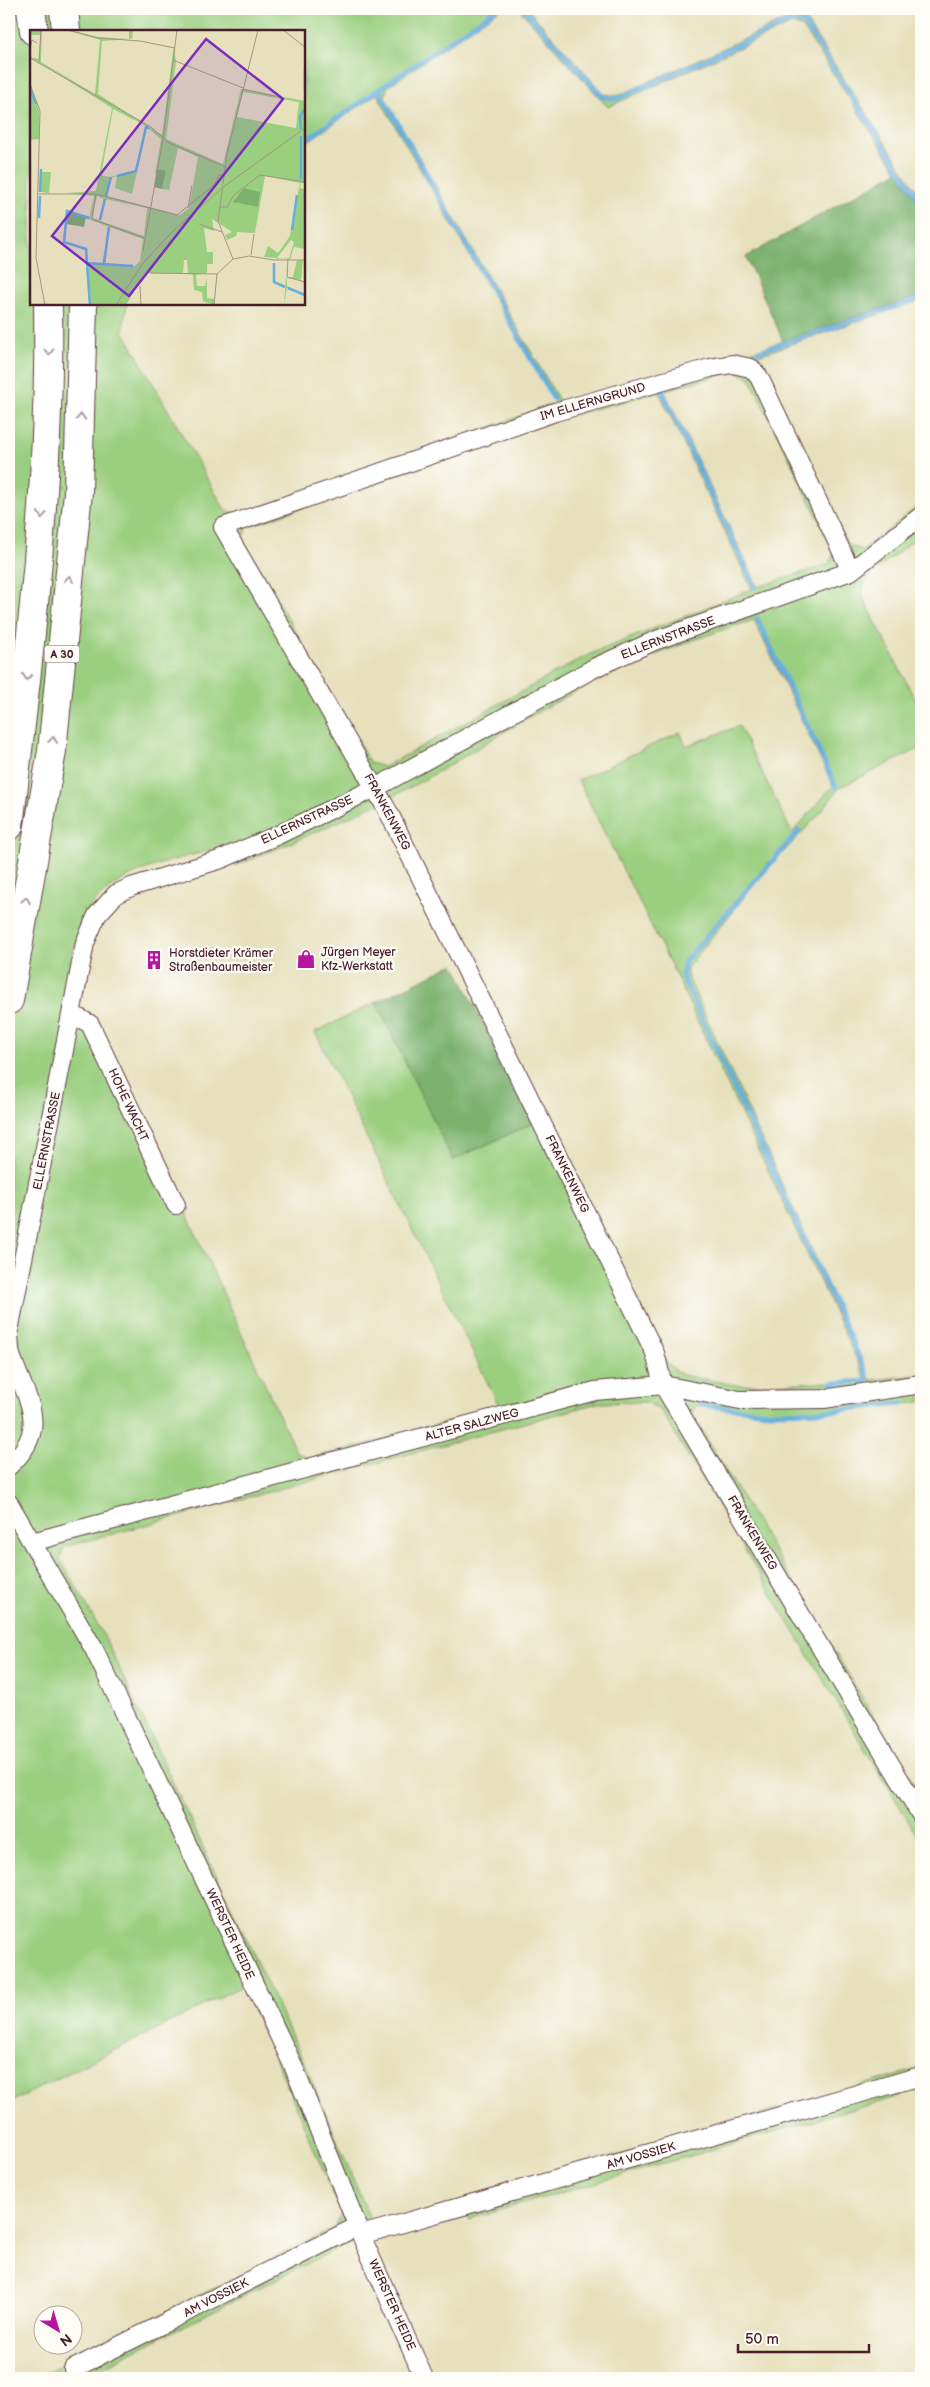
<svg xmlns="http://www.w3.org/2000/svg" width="930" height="2387" font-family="'Balsamiq Sans',sans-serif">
<rect width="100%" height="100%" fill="#fdfcf7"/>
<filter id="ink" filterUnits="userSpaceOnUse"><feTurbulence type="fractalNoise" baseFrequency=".02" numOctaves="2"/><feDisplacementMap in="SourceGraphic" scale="10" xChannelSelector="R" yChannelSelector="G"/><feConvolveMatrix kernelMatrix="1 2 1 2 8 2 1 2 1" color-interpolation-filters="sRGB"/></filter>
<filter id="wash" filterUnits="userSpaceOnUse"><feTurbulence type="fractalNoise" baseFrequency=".0096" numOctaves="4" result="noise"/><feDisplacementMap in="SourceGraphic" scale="20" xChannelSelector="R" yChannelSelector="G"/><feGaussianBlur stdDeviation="1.12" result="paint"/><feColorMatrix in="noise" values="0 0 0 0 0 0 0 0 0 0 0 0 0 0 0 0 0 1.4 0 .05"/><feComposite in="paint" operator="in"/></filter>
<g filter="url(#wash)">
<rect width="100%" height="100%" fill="#e6e0bc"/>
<!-- green -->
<path fill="#9bcf80" stroke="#727756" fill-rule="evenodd" d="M9,9H500L387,87L385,98L560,402L741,355L921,295V300L756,356L848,545L862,550L921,504V534L865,579L862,595L921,711V748L840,787L821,812L762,875L687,968V975L871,1380L921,1375V1402L833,1412L729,1410L697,1405L691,1413L921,1795V1842L661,1411L646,1402L598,1403L64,1547L60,1559L105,1638L302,2058L369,2216L344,2245L80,2378H35L336,2227L341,2213L278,2064L242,1986L9,2103V255L16,210L9,172ZM31,31H304V144L377,94L555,404L240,514L225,510L123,331L127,304H31ZM735,371L750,378L834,551L829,564L758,587L664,390ZM659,392L752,589L588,655L384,767L370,763L243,540L247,527L560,418ZM754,620L833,786L792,833L739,726L686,746L680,732L578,780L673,969L865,1377L862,1381L735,1385L682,1375L668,1364L521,1066L507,1073L533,1123L453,1160L376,1002L315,1032L500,1408L310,1459L296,1452L178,1195L111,1057L63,1010C69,981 73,934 89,909C117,868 182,859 226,846L235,866C290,844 344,820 397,794C448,769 495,735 545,708C612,671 681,642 754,620Z
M519,9H528L604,94L617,96L801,13L921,197V207L803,28L792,24L608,107Z
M921,2068V2090L469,2219L464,2200Z"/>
<!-- forest -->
<path fill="#7cb26e" stroke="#63684c" d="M898,171L921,207V295L783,341L746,257Z
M454,964L533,1123L453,1160L376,1002Z"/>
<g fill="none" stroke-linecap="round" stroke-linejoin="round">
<!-- stream -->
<path stroke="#66aedd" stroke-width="5" d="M524,9L603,97L617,99L793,20L804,23L921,202
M379,90L553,398
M304,141L496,9
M757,352L921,298
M666,388L661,389L755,587
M757,618L836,787
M799,831L685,961L682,976L867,1374V1381L832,1383L831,1387
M701,1405L768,1412L830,1411L902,1403"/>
</g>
</g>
<g filter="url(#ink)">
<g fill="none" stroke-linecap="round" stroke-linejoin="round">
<!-- street casing -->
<g stroke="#613c41" stroke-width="20">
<path id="street" d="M851,571L759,377L751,368L732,364L710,368L555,412L223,527L388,811L655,1353L663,1385L921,1815
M72,1014L90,1024L176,1205
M9,1331L85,943L97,915L116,894L131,887L219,860L278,835L375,788L596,667L654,641L851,571L921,516
M9,1335C10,1343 9,1351 12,1358C27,1401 51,1428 9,1466
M9,1503L94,1649L292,2063L361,2235L424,2378
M32,1542L595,1391L663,1385L740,1400L824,1399L921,1384
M361,2235L921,2076
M73,2369L358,2226"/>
</g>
<!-- highway casing -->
<g stroke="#613c41" stroke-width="30">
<path id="highway" d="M31,9L34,31
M64,9L66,31
M9,826C30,653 51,479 48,304
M9,1000L52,751L78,492L83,304"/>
</g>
<!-- street -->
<use href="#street" stroke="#fff" stroke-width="18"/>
<!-- highway -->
<use href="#highway" stroke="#fff" stroke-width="28"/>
</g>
<!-- one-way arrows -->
<defs><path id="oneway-chevron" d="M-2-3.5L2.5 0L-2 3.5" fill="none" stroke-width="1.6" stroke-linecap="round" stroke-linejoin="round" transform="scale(1.25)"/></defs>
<g stroke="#ae9aa0">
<use href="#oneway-chevron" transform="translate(49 352) rotate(89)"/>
<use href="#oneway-chevron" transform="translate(81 417) rotate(-88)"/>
<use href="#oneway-chevron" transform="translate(42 515) rotate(95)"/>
<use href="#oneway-chevron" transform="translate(69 579) rotate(-84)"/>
<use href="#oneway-chevron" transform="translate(27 677) rotate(95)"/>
<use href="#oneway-chevron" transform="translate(53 740) rotate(-84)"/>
<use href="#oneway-chevron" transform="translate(26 900) rotate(-80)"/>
</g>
</g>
<!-- icons -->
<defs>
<g id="shop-bare" transform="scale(1.5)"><path d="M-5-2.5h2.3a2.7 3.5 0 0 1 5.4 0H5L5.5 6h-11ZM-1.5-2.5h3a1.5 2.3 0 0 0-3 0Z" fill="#b5179e" stroke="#fdfcf7" stroke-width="2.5" paint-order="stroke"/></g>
<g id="building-bare" transform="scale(1.5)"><path d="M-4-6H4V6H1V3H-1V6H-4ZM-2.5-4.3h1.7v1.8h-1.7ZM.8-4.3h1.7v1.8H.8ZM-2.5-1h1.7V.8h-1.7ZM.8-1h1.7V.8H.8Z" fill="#b5179e" stroke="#fdfcf7" stroke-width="2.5" paint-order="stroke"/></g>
</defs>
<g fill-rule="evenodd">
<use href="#shop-bare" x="306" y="959"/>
<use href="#building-bare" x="154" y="960"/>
</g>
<g text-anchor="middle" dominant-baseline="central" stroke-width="4.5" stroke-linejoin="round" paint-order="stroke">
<!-- shield labels -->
<rect fill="#fdfcf7" stroke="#806168" stroke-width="1" x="44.5" y="645.5" width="35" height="17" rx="4"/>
<g font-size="11" font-weight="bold" fill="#4a1f2b">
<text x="62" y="654">A 30</text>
</g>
<!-- street labels -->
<g font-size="12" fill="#4a1f2b" stroke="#fdfcf7">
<text transform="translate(593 402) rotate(-16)">IM ELLERNGRUND</text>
<text transform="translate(668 638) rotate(-21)">ELLERNSTRASSE</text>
<text transform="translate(387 812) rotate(62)">FRANKENWEG</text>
<text transform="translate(307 820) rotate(-25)">ELLERNSTRASSE</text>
<text transform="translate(128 1105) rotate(65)">HOHE WACHT</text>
<text transform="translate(47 1141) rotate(-79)">ELLERNSTRASSE</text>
<text transform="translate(567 1174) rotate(64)">FRANKENWEG</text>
<text transform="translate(472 1425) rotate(-15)">ALTER SALZWEG</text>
<text transform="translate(752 1533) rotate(59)">FRANKENWEG</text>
<text transform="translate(230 1934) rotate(65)">WERSTER HEIDE</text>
<text transform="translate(641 2156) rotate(-16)">AM VOSSIEK</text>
<text transform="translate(216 2298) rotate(-27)">AM VOSSIEK</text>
<text transform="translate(392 2305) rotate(66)">WERSTER HEIDE</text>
</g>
<!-- poi labels -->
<g font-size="12" fill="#4a1f2b" stroke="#fdfcf7" text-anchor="start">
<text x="321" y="952">Jürgen Meyer<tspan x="321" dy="14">Kfz-Werkstatt</tspan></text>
<text x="169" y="953">Horstdieter Krämer<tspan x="169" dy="14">Straßenbaumeister</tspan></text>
</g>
</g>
<!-- overview -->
<g transform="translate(30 30)">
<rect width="275" height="275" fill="#e6e0bc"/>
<path d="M0,0H12L11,32L65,64L70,10L35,0L68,7L99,9V0H110L103,1L102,9L72,11L68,64L132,105L144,15L146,32L136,109L193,134L211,59L275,71V153H271L270,158L275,159V219L264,217L260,229L234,227L238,216L248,223L260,206L270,153L235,146L225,203L207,202L206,206L197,210L195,205L202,202L182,189L184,201L174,198L177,222H183V234H177V243L166,245L167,256H175L177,248V268L184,269V275L173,271L172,262L164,260L163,245L158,244L157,230H154L153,244L115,243L96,275H59L55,219L34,213L37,180L59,188L64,166L37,163L66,161L82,78L0,27L9,29L10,5H0ZM213,62L269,72L266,98L207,87ZM83,79L116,96L105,141L80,147L71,145ZM117,97L131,109L125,144L136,141L132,159L139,160L148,118L168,127L159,178L150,185L77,166L81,148L87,146L85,158L102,164ZM67,166L74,169L69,190L62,188ZM75,169L117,178L114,206L70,191ZM38,181L79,197L72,234L57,233L56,218L35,212ZM79,197L113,209L110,231L105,236L74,233ZM261,210L264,212L259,228L246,229ZM0,55L9,81V109L0,110ZM12,142H21L19,163L10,162ZM267,230H273L271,250L257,248V256L275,266L257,258L254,275L256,248L263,247Z" fill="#9bcf80" fill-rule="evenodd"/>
<path d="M127,139L136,141L132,159L124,157ZM214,158L230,162L228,177L203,172ZM38,181L56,187L54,197L36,194Z" fill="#7cb26e"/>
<path fill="none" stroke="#66aedd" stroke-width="2.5" d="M275,40V60M0,59L6,74M271,99L270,86L275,79M271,106V149M87,146L106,141L116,97L119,98M10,162L11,139M76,166L81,147M9,188L10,166M59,188L37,181L34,212L56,219L60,275M70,190L75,169M262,200L267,165M56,233L103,236M244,233V252L255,257M74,234L79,197M258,258L275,265"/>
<path fill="none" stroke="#a89382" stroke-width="1" d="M38,0L69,8L110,11L145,18M253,0L275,17M0,19L2,10L7,13M0,28L121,97L139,113L196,137M143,30L213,58M9,32L11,0M0,54L10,81L6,228L15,275M213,59L245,66M9,164H66L147,185L184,155L189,145H194M66,164L62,189L114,208M190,177H197L204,165L230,145L275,152M158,178L162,155M169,194L192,202M113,221L133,109L147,0M221,225L224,204M203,229L188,191L197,124L228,0M258,229L257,247L275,252M120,243L187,244M110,256L111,275M86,275L113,233L143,201L196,155L275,98M184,275L187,244L203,229L219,226L244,230H275"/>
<path fill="#7b2cbf" fill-opacity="0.15" stroke="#7b2cbf" stroke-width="2.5" d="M176,9L253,69L99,266L22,206Z"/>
<rect width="275" height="275" fill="none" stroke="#4a1f2b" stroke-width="2.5"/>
</g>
<!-- margin -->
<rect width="930" height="2387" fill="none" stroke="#fdfcf7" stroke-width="30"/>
<!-- north arrow -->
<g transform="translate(58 2330) rotate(142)"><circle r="24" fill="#fdfcf7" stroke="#b5a4a5"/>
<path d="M0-4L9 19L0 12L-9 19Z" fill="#b5179e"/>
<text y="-8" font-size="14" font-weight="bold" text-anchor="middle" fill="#4a1f2b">N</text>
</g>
<!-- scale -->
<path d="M738 2344v8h131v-8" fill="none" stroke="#4a1f2b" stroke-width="2.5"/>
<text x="745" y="2344" font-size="15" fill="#4a1f2b" stroke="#fdfcf7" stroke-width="4" paint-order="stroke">50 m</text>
</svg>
